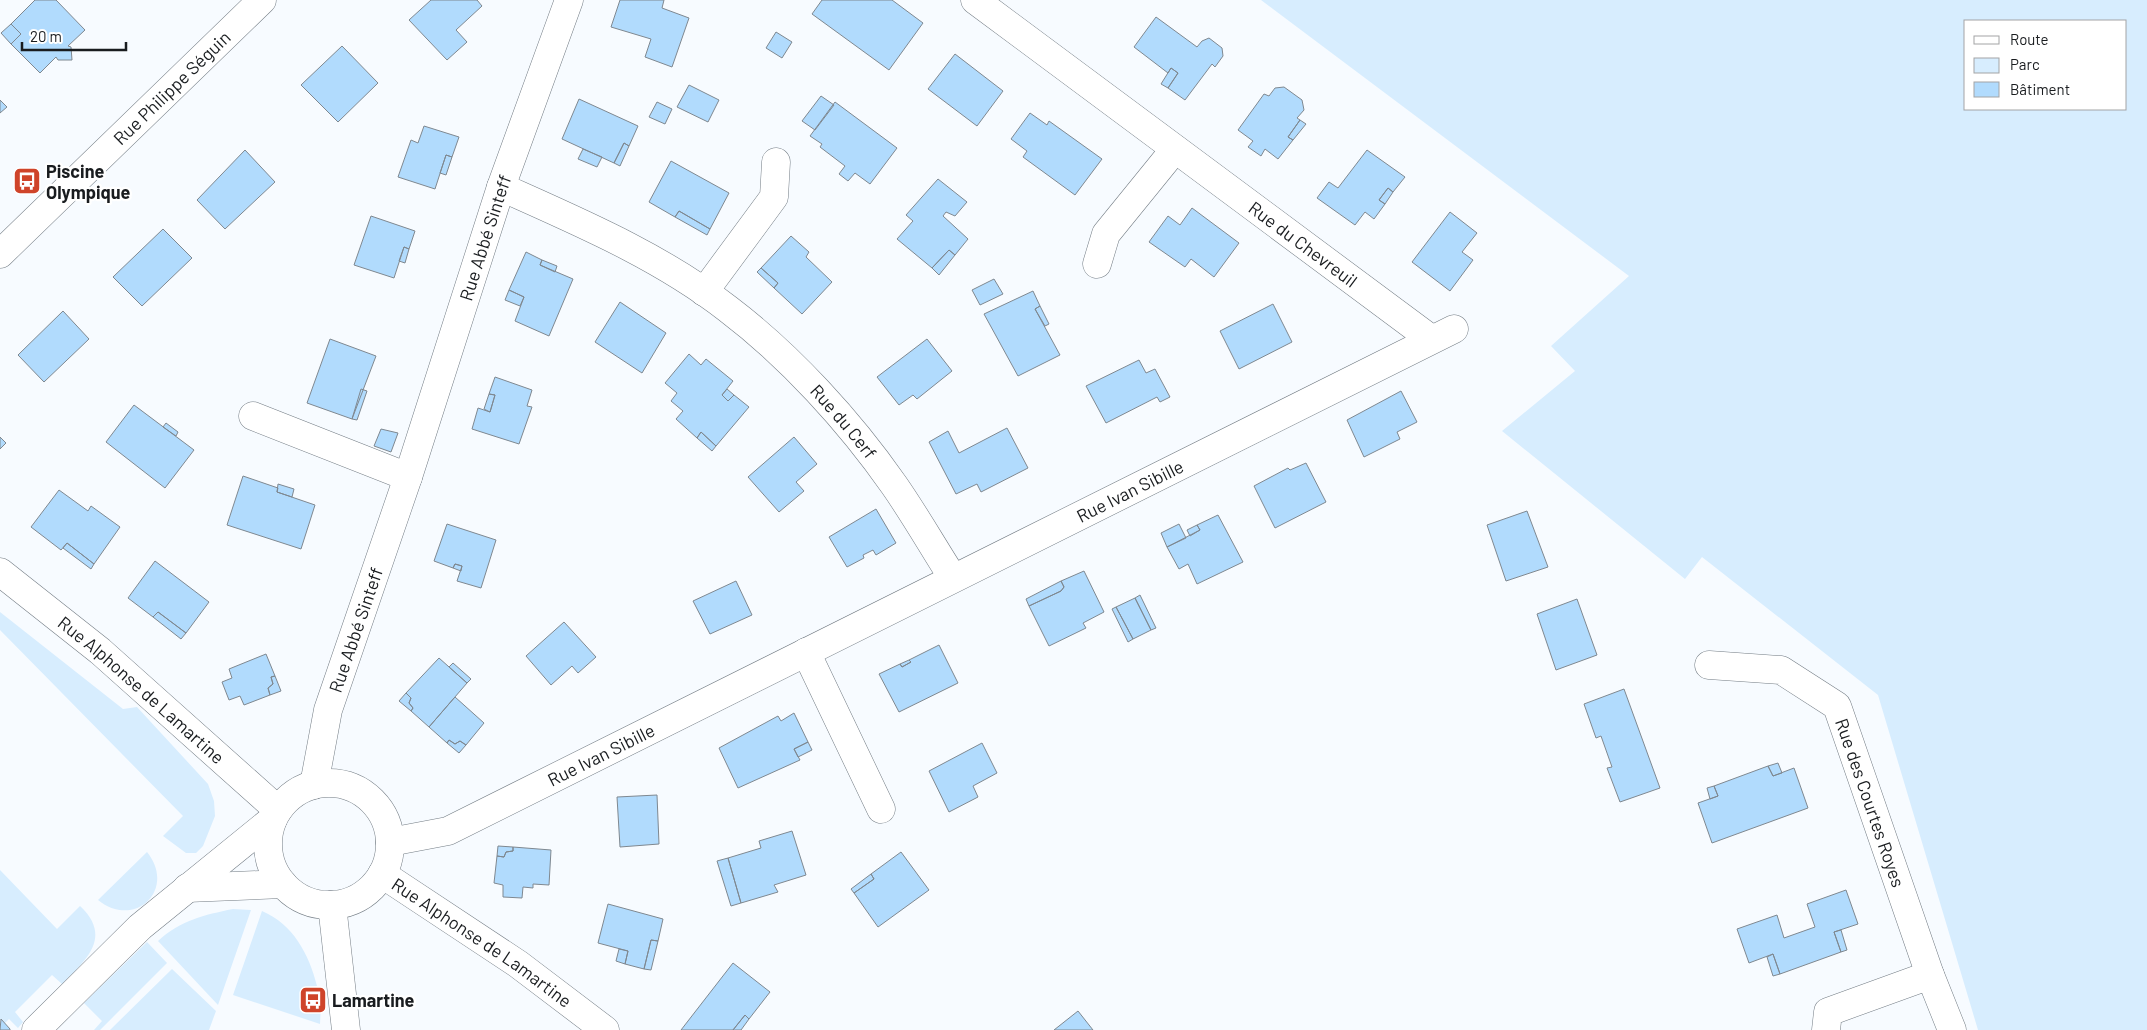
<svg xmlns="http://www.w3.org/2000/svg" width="2147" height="1030" font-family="Barlow,sans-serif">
<rect width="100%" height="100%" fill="#f7fbff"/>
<!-- green -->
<path fill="#d7edfe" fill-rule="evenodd" d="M1261,0H2147V1030H1978L1878,695L1702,557L1685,579L1502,431L1575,371L1551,346L1629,276ZM1966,21H2126V109H1966Z
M0,612L123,709L137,707L208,784L214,801L215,816L203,846L196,853H186L163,836L183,816L0,630Z
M147,852C177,889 135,930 98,900Z
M0,870L57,929L80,906C113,937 86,960 62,984L52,975L15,1012L23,1022L18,1028L9,1019L5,1023L0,1020Z
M233,909L251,910L218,1005L158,941C181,920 204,915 233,909Z
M262,911C293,924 309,954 317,986L311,987L313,1003L321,1002L320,1024L233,995Z
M147,942L167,963L100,1030H94L102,1021L84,1003Z
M172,969L216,1011L209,1030H110Z"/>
<!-- building -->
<path fill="#b1dbfd" stroke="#7f8890" d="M35,0H56L85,30L68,46L71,47L72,60H58L56,57L40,73L11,44L21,34L11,24Z
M431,0H477L482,6L456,30L467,42L447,60L409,20Z
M620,0H664L662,8L689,18L672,67L645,57L651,39L611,27Z
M822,0H892L923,23L889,70L812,14Z
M1156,17L1197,47L1202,41L1209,38L1222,48L1223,56L1215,67L1212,64L1185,100L1168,88L1178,73L1171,68L1168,73L1134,47Z
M11,24L21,34L11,44L1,33Z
M776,32L792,42L782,58L766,48Z
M342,46L378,83L338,122L301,85Z
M955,54L1003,91L977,126L928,89Z
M1171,68L1178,73L1168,88L1161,84Z
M689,85L719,100L708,122L677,107Z
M1284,87L1302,100L1304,110L1297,118L1300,120L1288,137L1293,140L1278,159L1265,149L1261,156L1248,147L1253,141L1238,130L1264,94L1269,96L1275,88Z
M821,96L834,105L815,130L802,121Z
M579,99L638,126L629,146L624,143L614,163L562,139Z
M0,100L7,107L0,113Z
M657,102L672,109L665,124L649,117Z
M835,102L897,148L870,184L855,173L848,181L839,174L845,166L820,147L822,144L810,136Z
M1030,113L1047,125L1049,121L1102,159L1075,195L1023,157L1027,151L1011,139Z
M1300,120L1306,124L1293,140L1288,137Z
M424,126L459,137L452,157L446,155L435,189L398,177L411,140L418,143Z
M624,143L629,146L620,166L614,163Z
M583,149L602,157L597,167L578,159Z
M245,150L275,182L225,229L197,200Z
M1367,150L1405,177L1393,192L1388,188L1379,200L1385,204L1374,219L1365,212L1355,225L1317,198L1329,182L1338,188Z
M446,155L452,157L446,175L440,173Z
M671,161L729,193L710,229L679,211L675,217L649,202Z
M938,179L967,202L955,216L946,212L943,216L968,239L955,255L949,250L932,268L897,239L913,221L906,215Z
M1388,188L1393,192L1385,204L1379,200Z
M1192,208L1239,243L1214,277L1191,259L1185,267L1149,242L1168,216L1180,225Z
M679,211L710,229L707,235L675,217Z
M1450,212L1477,233L1462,252L1473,260L1450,291L1412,262Z
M371,216L415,231L409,249L404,247L394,278L354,265Z
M163,229L192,258L142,306L113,277Z
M791,236L809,252L806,257L832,282L802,314L774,288L778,283L761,268Z
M404,247L409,249L405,263L399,261Z
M949,250L955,255L939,275L932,268Z
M526,252L542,260L540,265L573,279L549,336L515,321L524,297L509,290Z
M542,260L557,266L555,272L540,265Z
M761,268L778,283L774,288L757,272Z
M994,279L1003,294L980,305L972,290Z
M509,290L524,297L520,306L505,300Z
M1033,291L1040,306L1035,309L1060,355L1018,376L984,314Z
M620,302L666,333L642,373L595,342Z
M1273,304L1292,342L1239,369L1220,331Z
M1040,306L1049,324L1045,326L1035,309Z
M63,311L89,339L44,382L18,355Z
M330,339L376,356L352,419L307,403Z
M927,339L952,371L917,399L913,395L899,405L877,377Z
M689,354L701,365L706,359L733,381L722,395L728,401L734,395L749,407L716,446L701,432L697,438L676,419L683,411L671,401L677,393L665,383Z
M1139,360L1146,373L1155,369L1170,397L1160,402L1157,397L1106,423L1086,386Z
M495,377L532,390L527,406L532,407L519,444L472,429L478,408L490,412L495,395L489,394Z
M361,389L367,391L357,420L352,419Z
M727,389L734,395L728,401L722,395Z
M1401,391L1417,422L1397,432L1400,439L1364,457L1347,420Z
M489,394L495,395L490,412L484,409Z
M134,405L194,450L165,488L106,442Z
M166,423L178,432L176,436L163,427Z
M1007,428L1028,468L981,492L977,484L956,494L929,442L948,431L959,453Z
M381,429L398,433L391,452L374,446Z
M701,432L716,446L712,451L697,438Z
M0,437L6,443L0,449Z
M794,437L817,464L796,482L804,491L779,512L748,477Z
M1306,463L1326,502L1275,528L1254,486L1288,468L1290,470Z
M243,476L278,488L277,492L315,505L301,549L227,525Z
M278,484L294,489L292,497L277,492Z
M59,490L88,511L91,506L120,527L94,564L67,543L61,550L31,527Z
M876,509L896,543L876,555L873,550L863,555L864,558L847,567L829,537Z
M1527,511L1548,567L1506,581L1487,525Z
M1218,515L1243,562L1197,584L1188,564L1179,569L1167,547L1200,530L1197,525Z
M447,524L496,540L481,588L457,581L462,566L455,564L453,568L434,561Z
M1179,524L1186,538L1167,547L1161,533Z
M1197,525L1200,530L1190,536L1187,530Z
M67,543L94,564L91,569L63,548Z
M155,561L209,602L186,633L158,612L153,617L128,598Z
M455,564L462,566L461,571L453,568Z
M1084,571L1104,612L1083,623L1086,628L1049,646L1029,606L1061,591L1064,587L1061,581Z
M736,581L752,615L710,634L693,601Z
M1061,581L1064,587L1061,591L1029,606L1026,599Z
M1140,595L1156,628L1151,630L1135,598Z
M1135,598L1151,630L1133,639L1116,607Z
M1577,599L1597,655L1556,670L1537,614Z
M1116,607L1133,639L1128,642L1112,609Z
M158,612L186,633L181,639L153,617Z
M564,622L596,657L578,673L572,666L551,685L526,656Z
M939,645L958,683L899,712L879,674L900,664L902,667L911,662L909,660Z
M266,654L275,676L271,677L273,684L268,688L270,695L244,705L240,696L229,700L222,682L232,678L229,669Z
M439,658L467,683L429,727L411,711L413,708L409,703L411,698L406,693Z
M909,660L911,662L902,667L900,664Z
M453,663L471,679L467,683L449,667Z
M275,676L281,691L270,695L268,688L273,684L271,677Z
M1624,689L1660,788L1620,802L1607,768L1612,767L1601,736L1596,738L1584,704Z
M406,693L411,698L409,703L413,708L411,711L399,701Z
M455,697L484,723L466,745L460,741L455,744L449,740L447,743L429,727Z
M794,713L808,742L794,749L800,760L738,788L719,748L778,716L781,721Z
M449,740L455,744L460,741L466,745L459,753L447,743Z
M808,742L812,750L798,757L794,749Z
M982,743L997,773L973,786L978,797L949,812L929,771Z
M1778,763L1782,773L1773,776L1768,766Z
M1768,766L1773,776L1794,768L1808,808L1712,843L1698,803L1718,796L1714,786Z
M1714,786L1718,796L1710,799L1707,788Z
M657,795L659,844L620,847L617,797Z
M792,831L806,875L774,885L778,892L741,903L728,858L761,848L759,841Z
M498,846L513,847V851L506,852L504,857L497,856Z
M513,847L551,850L549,885L533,884V888L523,887L522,898L503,897V885L494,883L497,856L504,857L506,852L513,851Z
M901,852L929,890L878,927L854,893L874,879L871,874Z
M728,858L741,903L731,906L717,861Z
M871,874L874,879L854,893L851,889Z
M1846,890L1858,924L1834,932L1841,952L1780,974L1773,954L1749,963L1737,929L1777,915L1784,938L1815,927L1807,904Z
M608,904L663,919L658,941L651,940L644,969L625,964L628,951L598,943Z
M1841,930L1847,950L1841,952L1834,932Z
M651,940L658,941L651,970L644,969Z
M619,949L628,951L625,964L616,961Z
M1773,954L1780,974L1773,976L1767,957Z
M733,963L770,992L749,1019L745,1015L733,1030H681Z
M1078,1011L1093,1030H1054Z
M745,1015L749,1019L741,1030H733Z
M1,1019L10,1029V1030H0Z"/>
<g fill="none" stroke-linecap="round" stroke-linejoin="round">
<!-- minor casing -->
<g stroke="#747d85" stroke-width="29">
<g id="minor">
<path id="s1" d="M975,0L1431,339"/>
<path id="s2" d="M501,187C579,222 660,256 728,309C790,356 850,422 894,485C915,515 933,547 953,578"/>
<path id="s3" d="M0,254L262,0"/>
<path d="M1097,264L1106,234L1175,149"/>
<path d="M704,292L774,197L776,162"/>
<path d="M253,416L408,477"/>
<path id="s4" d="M0,572L100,651L278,810"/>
<path d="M806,652L881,809"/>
<path id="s5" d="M1709,665L1781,670L1837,706L1930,975"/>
<circle cx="329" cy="844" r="61"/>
<path id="s6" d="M314,785L328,710L408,477L501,187L569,0"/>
<path id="s7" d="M390,842L448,831L1454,329"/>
<path id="s8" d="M382,874L518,964L605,1030"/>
<path d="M187,888L283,884"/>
<path d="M332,905L346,1030"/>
<path d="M36,1030L140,927L273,819"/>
<path d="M1826,1030L1828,1012L1930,975L1952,1030"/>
</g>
</g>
<!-- minor -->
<use href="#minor" stroke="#fff" stroke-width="28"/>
</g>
<!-- icons -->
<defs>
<g id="bus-square" transform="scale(1.4375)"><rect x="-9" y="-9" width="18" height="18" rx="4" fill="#cf442a" stroke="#fff"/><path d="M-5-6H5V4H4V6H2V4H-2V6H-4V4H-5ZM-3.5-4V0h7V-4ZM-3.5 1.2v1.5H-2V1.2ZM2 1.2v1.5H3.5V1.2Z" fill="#fff"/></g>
</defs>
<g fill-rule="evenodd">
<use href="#bus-square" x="27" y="181"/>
<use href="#bus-square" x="313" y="1000"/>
</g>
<g text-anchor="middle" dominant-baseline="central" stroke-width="4.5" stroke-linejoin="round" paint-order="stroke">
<!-- street labels -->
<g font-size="18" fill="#191c1f" stroke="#fff">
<text stroke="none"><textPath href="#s3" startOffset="239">Rue Philippe Séguin</textPath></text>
<text stroke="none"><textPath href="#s6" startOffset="574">Rue Abbé Sinteff</textPath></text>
<text stroke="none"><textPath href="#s1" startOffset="409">Rue du Chevreuil</textPath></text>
<text stroke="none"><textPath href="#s2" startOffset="420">Rue du Cerf</textPath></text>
<text stroke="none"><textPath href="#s7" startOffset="821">Rue Ivan Sibille</textPath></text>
<text stroke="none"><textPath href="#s6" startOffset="161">Rue Abbé Sinteff</textPath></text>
<text stroke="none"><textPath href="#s4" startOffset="184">Rue Alphonse de Lamartine</textPath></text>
<text stroke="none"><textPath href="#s7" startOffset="230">Rue Ivan Sibille</textPath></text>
<text stroke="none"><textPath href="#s5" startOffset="241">Rue des Courtes Royes</textPath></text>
<text stroke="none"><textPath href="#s8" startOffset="121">Rue Alphonse de Lamartine</textPath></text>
</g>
<!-- poi labels -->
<g font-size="18" font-weight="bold" fill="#191c1f" stroke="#fff" text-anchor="start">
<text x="46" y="171">Piscine<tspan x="46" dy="21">Olympique</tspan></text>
<text x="332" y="1000">Lamartine</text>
</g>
</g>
<!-- legend -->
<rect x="1964" y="20" width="162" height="90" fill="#ffffff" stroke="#a3a4a5"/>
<rect x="1974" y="36" width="25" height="8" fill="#ffffff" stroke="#a3a4a5"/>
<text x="2010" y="45" font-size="15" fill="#191c1f">Route</text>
<rect x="1974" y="58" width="25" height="15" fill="#d7edfe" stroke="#a3a4a5"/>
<text x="2010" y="70" font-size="15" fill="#191c1f">Parc</text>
<rect x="1974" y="82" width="25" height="15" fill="#b1dbfd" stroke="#a3a4a5"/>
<text x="2010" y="95" font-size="15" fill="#191c1f">Bâtiment</text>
<!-- scale -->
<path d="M22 42v8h104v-8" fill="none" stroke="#191c1f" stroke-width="2.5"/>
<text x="30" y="42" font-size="15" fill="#191c1f" stroke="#ffffff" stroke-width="4" paint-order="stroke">20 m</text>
</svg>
